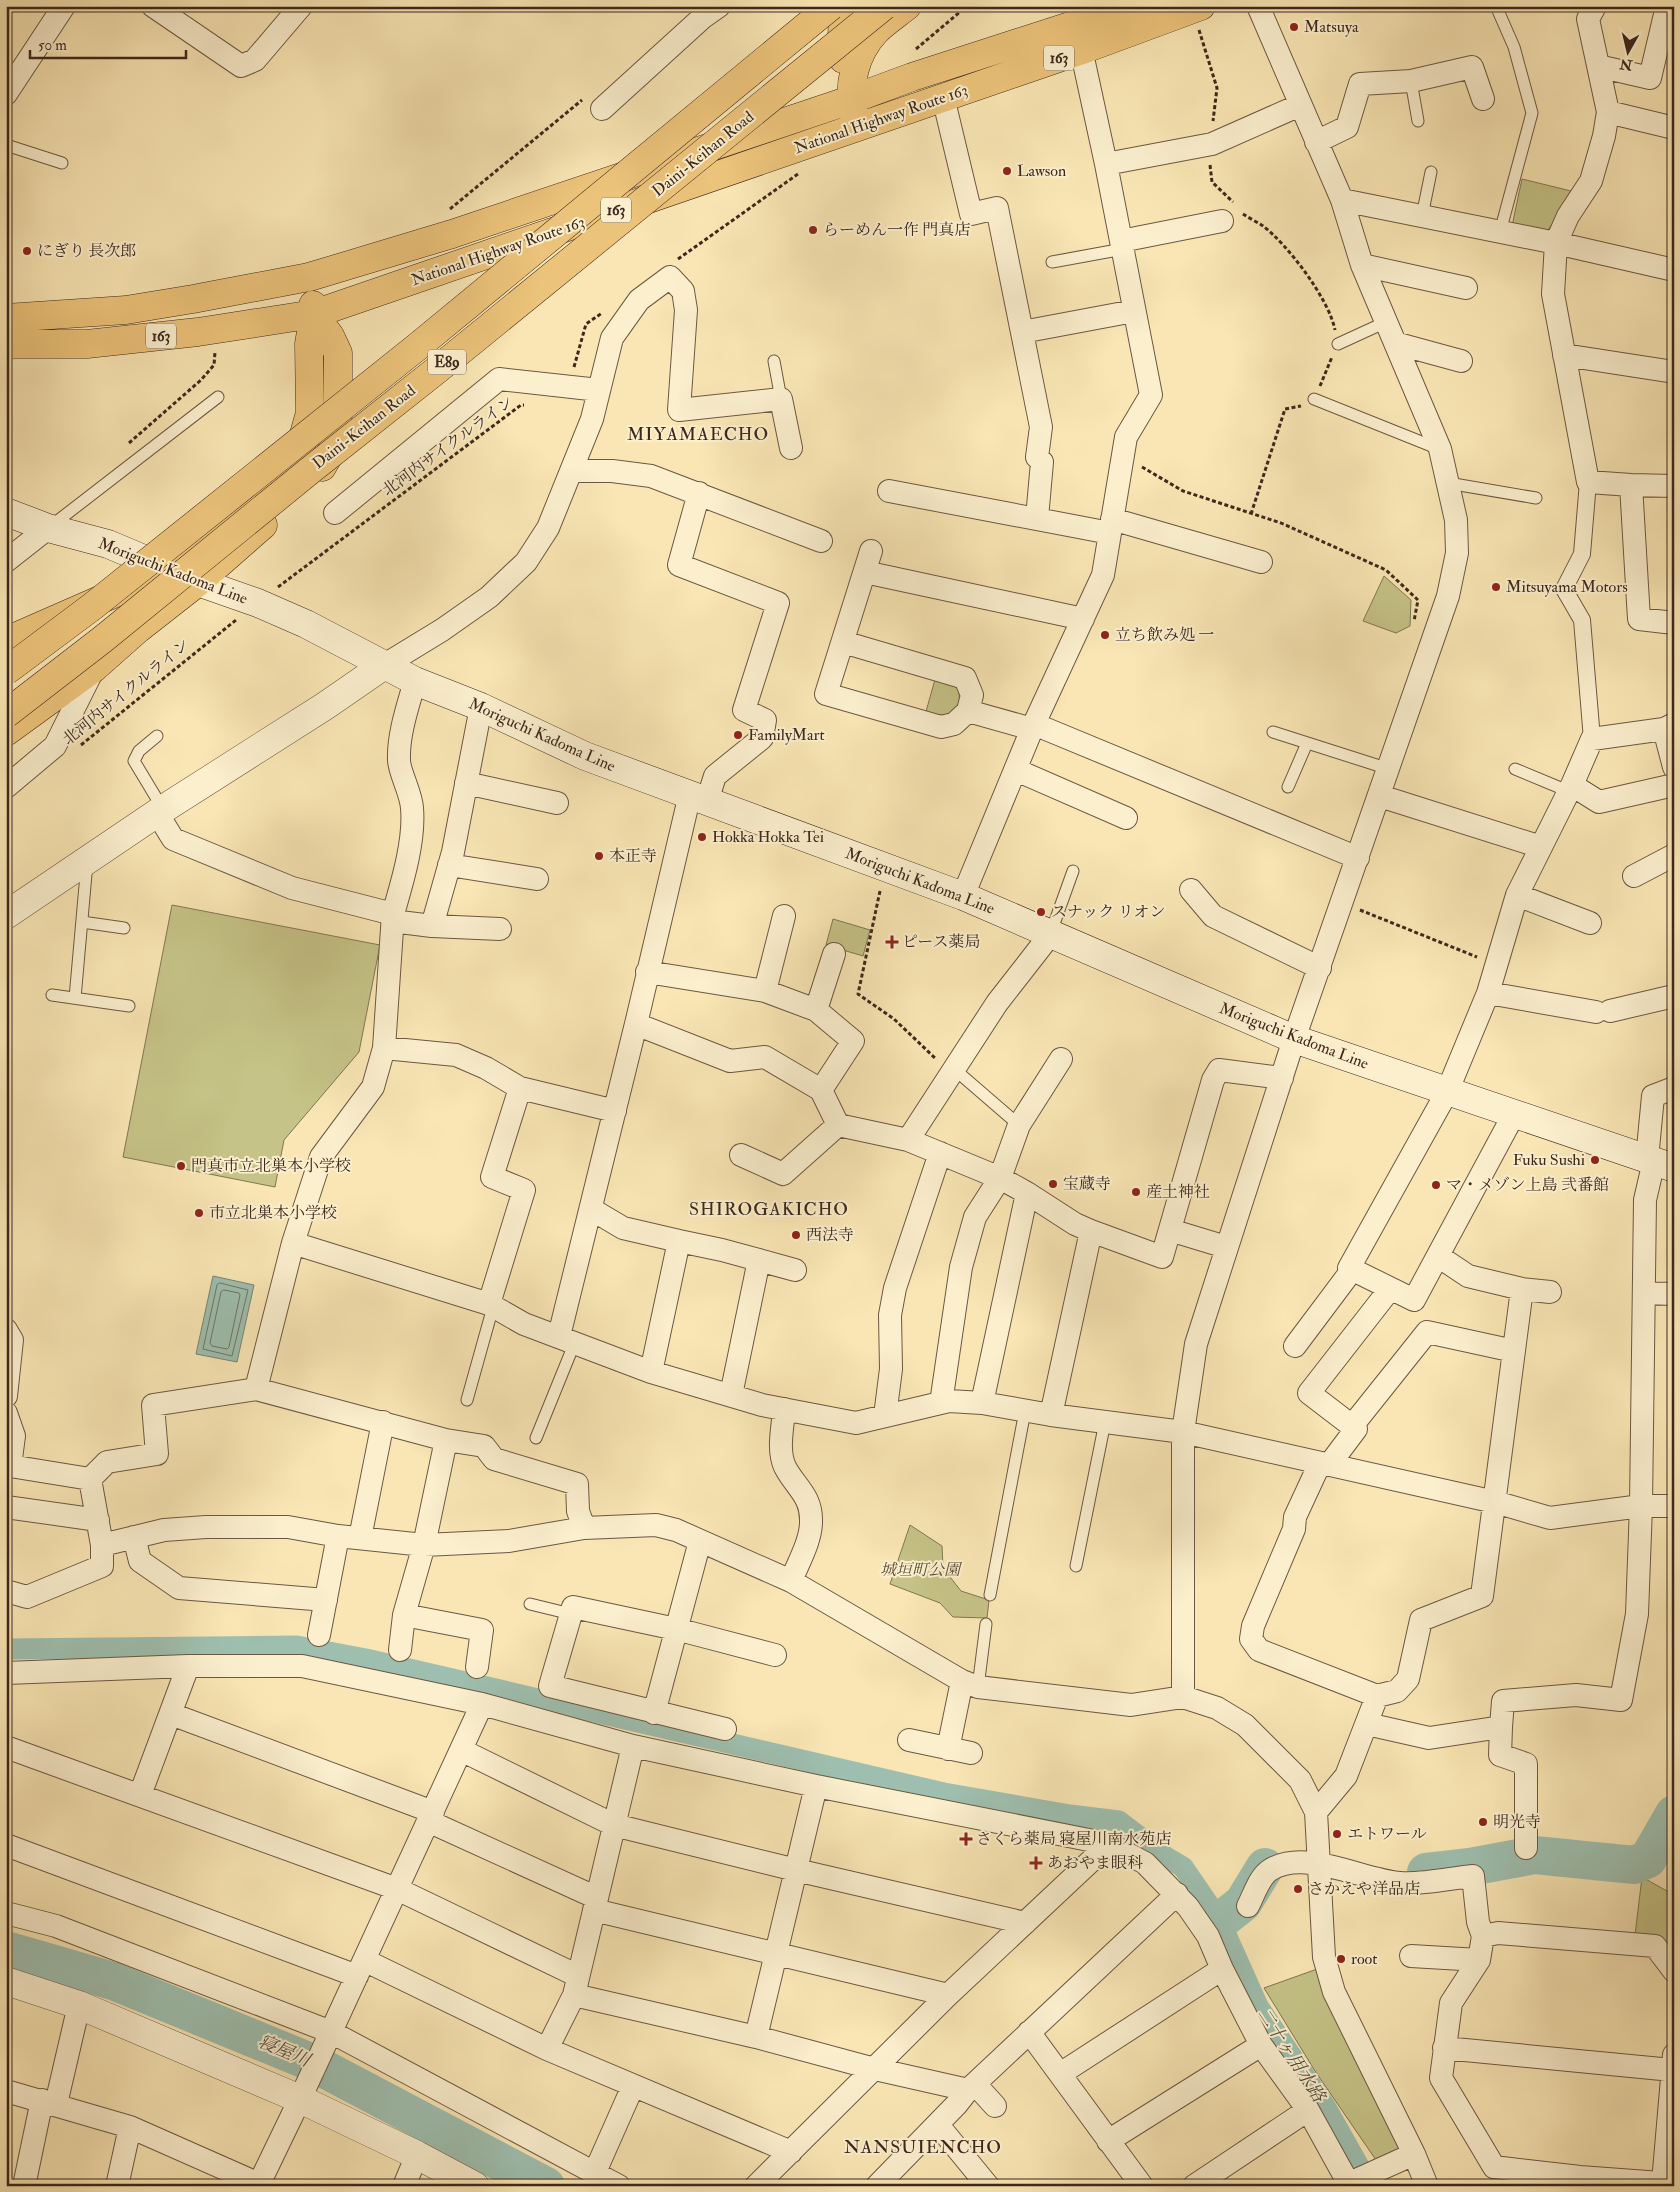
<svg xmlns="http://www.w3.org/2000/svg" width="1680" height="2192" font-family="'IM FELL Double Pica','Noto Serif JP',serif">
<rect width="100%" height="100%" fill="#f9e6b4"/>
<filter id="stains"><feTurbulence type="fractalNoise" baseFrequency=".004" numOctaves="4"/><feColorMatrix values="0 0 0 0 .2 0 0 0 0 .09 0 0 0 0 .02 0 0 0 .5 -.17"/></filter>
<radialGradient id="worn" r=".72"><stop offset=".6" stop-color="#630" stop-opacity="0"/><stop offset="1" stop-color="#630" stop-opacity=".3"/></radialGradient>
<!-- green -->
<path fill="#c5c387" stroke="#817652" d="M1522,179L1575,192L1545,234L1512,226Z
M1384,576L1411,600L1410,626L1396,633L1363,621Z
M936,676C956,683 961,685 959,707L949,717L925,715Z
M172,905L380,945L359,1052L284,1140L275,1187L123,1157Z
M833,919L870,930L863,956L826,945Z
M910,1525L942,1546L943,1568L961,1591L989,1600L987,1618L953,1617L940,1603L890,1584Z
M1642,1877L1674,1895V1953L1664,1939L1635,1935Z
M1320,1968L1404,2151L1378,2163L1315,2071L1264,1988Z"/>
<!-- water -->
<path fill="#9ebfaf" stroke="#778374" d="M213,1276L254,1285L237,1362L196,1354Z"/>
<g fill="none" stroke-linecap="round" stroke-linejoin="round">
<!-- shore -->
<path stroke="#6e7466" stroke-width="1" d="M220,1283L248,1290L232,1356L203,1349L217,1285Z
M224,1290L239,1293L240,1295L229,1347L227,1349L212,1346L210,1343L221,1292Z"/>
<!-- canal -->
<path stroke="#9ebfaf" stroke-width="21" d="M6,1649L297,1646L366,1659L944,1793L1070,1815L1119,1821L1166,1857L1183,1867L1220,1921L1258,2006L1325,2106L1370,2186"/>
<!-- river -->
<path stroke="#9ebfaf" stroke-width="38" d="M1426,1872L1470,1867L1535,1855L1634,1865L1648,1859L1674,1814
M1220,1921L1243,1903L1265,1867
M6,1950L113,1981L313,2063L546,2186"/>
<!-- service casing -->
<g stroke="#6c5842" stroke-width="13">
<path id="service" d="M1496,6L1514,47L1532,113L1500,232
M1411,81L1418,121
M6,145L62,163
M1422,216L1431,172
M1052,262L1123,249
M1338,344L1386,322
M774,361L781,399
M1314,399L1439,449
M1448,483L1536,498
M51,526L218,397
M1273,732L1389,769
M157,736L139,751L134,761L163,809
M1515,769L1568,791
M1288,787L1307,743
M82,922L124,928
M1050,935L1073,871
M52,995L129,1006
M75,998L87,863
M953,1068L1019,1125
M467,1400L493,1307
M536,1438L575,1342
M1076,1566L1105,1422
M990,1595L1025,1411
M530,1604L571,1614
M978,1687L986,1624"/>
</g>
<!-- pedestrian casing -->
<g stroke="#6c5842" stroke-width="18">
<path id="pedestrian" d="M1588,482L1582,554L1564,589L1582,620L1592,739"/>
</g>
<!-- minor casing -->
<g stroke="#6c5842" stroke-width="24">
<path id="minor" d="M153,6L241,66L255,60L301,6
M1595,6L1588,19L1608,112L1604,136L1591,181L1568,216L1556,243L1553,294L1588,482L1631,485L1674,486
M1598,66L1650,78L1667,6
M6,94L64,6
M943,97L971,214L997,208L1041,427L1037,457L1042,462L1037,518
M602,109L702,18L719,6
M1608,112L1674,128
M1316,142L1347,127L1360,84L1411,81L1472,67L1483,99
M1106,164L1212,144L1300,105
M1342,200L1556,243L1674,270
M1121,241L1222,221
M1362,265L1466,288
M1022,332L1134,311
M1395,343L1461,361
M1564,355L1674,372
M571,471H612L651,476L821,541
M1631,485L1639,619L1674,623
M889,491L1110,533
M699,493L679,565L778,603L744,710L765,720L762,738L715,776L707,801
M335,513L499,379L599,390
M1112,519L1261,562
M871,551L826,694L941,727L954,724L968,711L1032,729
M6,561L48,528
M874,574L1083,619
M843,642L965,678L972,695L968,711
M383,666L442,630L489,597L526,562L548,528L592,419L612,338L639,300L670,277L683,291L686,310L679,410L781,399L791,448
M1034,724L1358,858
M1664,729L1674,767
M1016,770L1126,818
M466,783L557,803
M1572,785L1599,802L1674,785
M6,787L55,746L94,668
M1380,796L1541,847
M449,865L537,879
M1634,876L1674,855
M1191,890L1213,916L1320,968
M1517,895L1590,923
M963,896L1034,724L1103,575L1126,437L1151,395L1106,164L1078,35
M393,914C402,883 415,841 412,808C411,792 399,772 399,760C398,734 408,706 415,681
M392,921L432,926L500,929
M432,926L453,852L481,707
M647,972L765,991L816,1010L853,1041L821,1090
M765,991L784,916
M1488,993L1596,1012
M816,1010L834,954
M1610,1011L1674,996
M636,1024L730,1061L765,1057L821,1090L838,1125L908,1140L1000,1178L1027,1193L982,1403
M384,1048L456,1055L486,1068L520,1088L615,1111
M1514,1114L1414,1300L1349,1268L1447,1092L1488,993L1517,895L1572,785L1592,739L1664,729L1674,724
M908,1140L997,1003L1050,935
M741,1155L783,1174L838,1125
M1647,1159L1653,1096L1674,1088
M1027,1193L1075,1224L1091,1231L1051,1415
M591,1209L623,1228L679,1241L651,1372
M1170,1230L1226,1247
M1091,1231L1162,1257L1213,1080L1219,1070L1282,1078
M679,1241L722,1250L795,1270
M293,1243L489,1304L524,1324L651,1372L762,1405L856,1423L949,1401L982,1403L1051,1415L1183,1432L1495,1502L1550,1518L1641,1506H1674
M1438,1256L1468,1276L1522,1289L1550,1292
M1644,1293L1674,1294
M489,1304L524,1190L492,1177L520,1088
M6,1330L12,1340L6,1396
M559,1336L636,1024L690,794
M1295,1346L1352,1270
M256,1389L446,1440L484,1446L494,1459L577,1484L578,1511L584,1528
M731,1395L759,1260
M941,1403L961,1267L975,1217L1000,1178L1019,1125L1061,1059
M784,1409C783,1427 777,1450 785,1467C796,1488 812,1496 811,1522C811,1541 798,1563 791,1581
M6,1413L14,1436L10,1466L90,1479
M885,1416L891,1369L890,1315L895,1288L940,1153
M1352,1426L1427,1332L1514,1351
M1320,1463L1295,1517L1294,1529L1253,1626L1251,1639L1259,1650L1377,1696
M1329,1465L1356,1429L1309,1393L1390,1289
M6,1507L98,1520
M134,1537L140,1561L179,1588L326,1600
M360,1538L383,1422
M102,1545L164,1530L206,1527H288L338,1536L424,1545L509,1541L584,1528L656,1525L676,1530L791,1581L962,1681L978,1687L1131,1705L1183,1697L1217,1708L1245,1725L1300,1780L1316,1812L1324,1957L1334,1992L1414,2154L1427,2186
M6,1591L27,1597L102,1566V1545L90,1479L107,1462L157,1454L153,1405L256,1389L293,1243L321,1157L373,1087L384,1048L393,914L292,888L173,839L157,813
M404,1615L482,1630L477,1667
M319,1635L338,1536
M400,1650L404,1615L424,1545L446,1440
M6,1673L188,1666H302L482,1704L633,1746L816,1786L1109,1844L1145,1863L1188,1907L1208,1936L1222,1969L1261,2045L1308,2110L1350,2186
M1183,1697V1432L1196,1344L1294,1039L1448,596L1457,553L1456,520L1440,449L1362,265L1342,200L1258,6
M654,1713L700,1541
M171,1714L433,1812
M1367,1724L1429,1738L1501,1727L1503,1701L1576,1695L1621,1700L1637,1614L1641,1506L1645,1200L1654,1161
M1501,1727L1500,1755L1526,1764V1848
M725,1729L550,1686L573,1607L676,1629L775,1655
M909,1740L971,1753
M6,1747L397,1889L578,1976
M948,1749L962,1681
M461,1750L614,1825L796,1870L1025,1923
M140,1795L188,1666
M1316,1812L1346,1776L1377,1696L1397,1691L1408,1679L1421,1620L1482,1596L1522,1289
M428,1821L597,1898
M6,1845L357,1976
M1248,1906C1254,1895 1259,1877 1270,1870C1305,1848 1362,1880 1400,1883C1421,1885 1452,1878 1473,1876L1478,1922L1483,1936
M594,1910L948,1995
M6,1913L56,1926L331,2032L619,2186
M1411,1956L1479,1960
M364,1960L547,2049L791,2152
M1674,1971L1655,1946L1498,1933L1483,1936L1479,1960L1451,2003L1441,2078L1494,2167L1580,2177L1674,2184
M574,1995L756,2037L875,2069L968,2090
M1029,2032L1142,2186
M756,2037L816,1786
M1444,2048L1672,2070
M547,2049L574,1995L633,1746
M1060,2074L1222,1969
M975,2084L995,2106
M6,2091L130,2127L259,2184
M56,2104L79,2005
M938,2125L988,2186
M1108,2141L1261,2045
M595,2172L633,2086
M1663,2183L1674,2055
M24,2186L42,2100
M117,2186L130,2127
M258,2186L300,2099L482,1704
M404,2186L417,2155
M756,2186L948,1995L1109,1844
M877,2186L957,2104L968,2090L1177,1894
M1194,2186L1308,2110
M1343,2186L1414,2154"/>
</g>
<!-- tertiary casing -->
<g stroke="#6c5842" stroke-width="29">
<path id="tertiary" d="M6,915L157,813L325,706L383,666
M6,1981L79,2005L300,2099L417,2155L475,2186"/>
</g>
<!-- secondary casing -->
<g stroke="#3d281c" stroke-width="29">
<path id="secondary" d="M6,512L48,528L108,544L198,582L258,603L306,624L415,681L481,707L585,756L963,896L1294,1039L1674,1168"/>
</g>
<!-- trunk casing -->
<g stroke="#3d281c" stroke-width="29">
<path id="trunk" d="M843,6L842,40L843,59
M854,115C847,86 855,53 876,31C885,22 897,14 907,6
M314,314L330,336L338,353V415L334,446L322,467
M6,318L126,310L193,299L309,277L452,234L850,100L912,77L1132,6
M6,344H87L198,332L314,314L1082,50L1201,6
M6,641L168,570L283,469L299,452L310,413L309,344L314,314L313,305
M6,732L94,668L138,629L198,582L263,525"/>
</g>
<!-- path -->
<path stroke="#3d281c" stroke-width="3" stroke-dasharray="4 2.5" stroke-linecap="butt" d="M1199,30L1217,88L1213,121
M916,49L967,6
M1210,165L1212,182L1233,202
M450,209L582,100
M1243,214C1249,218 1257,222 1263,226C1288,245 1329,299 1335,330
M678,259L798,174
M574,367L586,324L602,313
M1320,386L1332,357
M129,443L201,380L214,365L215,352
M1142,467L1183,491L1281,523L1386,570L1418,600L1414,621
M1251,514L1285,409L1301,406
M278,587L521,405H524
M81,745L236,620
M880,891L858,994L894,1019L936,1059
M1360,910L1477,957"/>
<!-- service -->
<use href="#service" stroke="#fbefce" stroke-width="11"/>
<!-- pedestrian -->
<use href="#pedestrian" stroke="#fbefce" stroke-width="16"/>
<!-- minor -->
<use href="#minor" stroke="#fbefce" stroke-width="22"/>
<!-- tertiary -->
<use href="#tertiary" stroke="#fbefce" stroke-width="28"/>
<!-- secondary -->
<use href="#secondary" stroke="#fbefce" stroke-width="28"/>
<!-- trunk -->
<use href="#trunk" stroke="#ecc37a" stroke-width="28"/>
<!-- motorway-bridge casing -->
<g stroke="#3d281c" stroke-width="29" stroke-linecap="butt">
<path id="motorway-bridge" d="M6,671L93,606L417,347L831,6
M6,714L103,639L313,468L438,369L884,6"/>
</g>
<!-- motorway-bridge -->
<use href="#motorway-bridge" stroke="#ecc37a" stroke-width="28"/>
</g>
<!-- markers -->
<g fill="#8f2418" stroke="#fbefce" stroke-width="2">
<circle cx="1294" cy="27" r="5"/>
<circle cx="1007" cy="171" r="5"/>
<circle cx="813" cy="230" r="5"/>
<circle cx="27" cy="251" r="5"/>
<circle cx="1496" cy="587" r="5"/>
<circle cx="1105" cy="635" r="5"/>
<circle cx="738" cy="735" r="5"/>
<circle cx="702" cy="837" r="5"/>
<circle cx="599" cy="856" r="5"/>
<circle cx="1041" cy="912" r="5"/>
<path d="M889.5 934.5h5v5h5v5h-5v5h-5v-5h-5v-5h5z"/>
<circle cx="1595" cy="1160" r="5"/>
<circle cx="181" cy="1166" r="5"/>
<circle cx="1053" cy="1184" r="5"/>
<circle cx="1436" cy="1185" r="5"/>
<circle cx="1136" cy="1192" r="5"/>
<circle cx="199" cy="1213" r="5"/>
<circle cx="796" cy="1235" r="5"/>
<circle cx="1483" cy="1822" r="5"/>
<circle cx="1337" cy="1834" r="5"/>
<path d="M963.5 1831.5h5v5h5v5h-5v5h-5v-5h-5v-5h5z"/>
<path d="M1033.5 1855.5h5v5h5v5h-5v5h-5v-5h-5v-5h5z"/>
<circle cx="1298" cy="1889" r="5"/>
<circle cx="1341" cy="1959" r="5"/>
</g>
<g text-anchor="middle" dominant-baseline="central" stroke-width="4" stroke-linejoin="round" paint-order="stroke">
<!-- shield labels -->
<g fill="#fbefce" stroke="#766451" stroke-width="1">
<rect x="1044" y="45.5" width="30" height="25" rx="4"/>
<rect x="601" y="197.5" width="30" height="25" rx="4"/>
<rect x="146" y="323.5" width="30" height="25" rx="4"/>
<rect x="428" y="349.5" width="38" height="25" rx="4"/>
</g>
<g font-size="15" font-weight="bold" fill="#3d281c">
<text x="1059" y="58">163</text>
<text x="616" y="210">163</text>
<text x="161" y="336">163</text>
<text x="447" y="362">E89</text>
</g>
<!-- poi labels -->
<g font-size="16" fill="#3d281c" stroke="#fbefce" text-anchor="start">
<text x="1304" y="27">Matsuya</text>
<text x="1017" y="171">Lawson</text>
<text x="823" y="230">らーめん一作 門真店</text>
<text x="37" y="251">にぎり 長次郎</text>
<text x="1506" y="587">Mitsuyama Motors</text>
<text x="1115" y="635">立ち飲み処 一</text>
<text x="748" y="735">FamilyMart</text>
<text x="712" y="837">Hokka Hokka Tei</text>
<text x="609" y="856">本正寺</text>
<text x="1051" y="912">スナック リオン</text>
<text x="902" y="942">ピース薬局</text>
<text x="1585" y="1160" text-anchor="end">Fuku Sushi</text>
<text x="191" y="1166">門真市立北巣本小学校</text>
<text x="1063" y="1184">宝蔵寺</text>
<text x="1446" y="1185">マ・メゾン上島 弐番館</text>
<text x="1146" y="1192">産土神社</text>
<text x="209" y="1213">市立北巣本小学校</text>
<text x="806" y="1235">西法寺</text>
<text x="1493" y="1822">明光寺</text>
<text x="1347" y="1834">エトワール</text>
<text x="976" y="1839">さくら薬局 寝屋川南水苑店</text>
<text x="1047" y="1863">あおやま眼科</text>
<text x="1308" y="1889">さかえや洋品店</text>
<text x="1351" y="1959">root</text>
</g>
<!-- street labels -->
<g font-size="16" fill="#3d281c" stroke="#fbefce">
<text transform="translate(881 119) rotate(-19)">National Highway Route 163</text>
<text transform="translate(703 154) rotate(-39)">Daini-Keihan Road</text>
<text transform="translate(498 251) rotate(-19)">National Highway Route 163</text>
<text transform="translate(364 427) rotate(-38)">Daini-Keihan Road</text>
<text transform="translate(448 446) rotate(-36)">北河内サイクルライン</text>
<text transform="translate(173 571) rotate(21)">Moriguchi Kadoma Line</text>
<text transform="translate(126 692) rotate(-39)">北河内サイクルライン</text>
<text transform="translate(542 735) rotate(24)">Moriguchi Kadoma Line</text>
<text transform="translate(920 881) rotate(21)">Moriguchi Kadoma Line</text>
<text transform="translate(1294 1036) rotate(21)">Moriguchi Kadoma Line</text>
</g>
<!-- park labels -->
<g font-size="16" font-style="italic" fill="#5f4f37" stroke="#fbefce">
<text x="920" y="1570">城垣町公園</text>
</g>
<!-- neighbourhood labels -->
<g font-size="18" letter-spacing="1" fill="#3d281c" stroke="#fbefce">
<text x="698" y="434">MIYAMAECHO</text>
<text x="769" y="1209">SHIROGAKICHO</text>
<text x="923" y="2147">NANSUIENCHO</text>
</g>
<!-- water labels -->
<g font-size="18" font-style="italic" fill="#554e41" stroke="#fbefce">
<text transform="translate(284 2051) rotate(23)">寝屋川</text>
<text transform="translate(1291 2055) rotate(57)">二十ヶ用水路</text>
</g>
</g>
<!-- margin -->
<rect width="1680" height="2192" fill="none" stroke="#f9e6b4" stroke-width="25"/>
<rect x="8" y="8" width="1665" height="2177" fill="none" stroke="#3d281c" stroke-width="2.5"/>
<rect x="12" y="12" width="1655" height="2167" fill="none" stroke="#3d281c"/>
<!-- north arrow -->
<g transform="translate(1628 52) rotate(188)" stroke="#fbefce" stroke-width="4" paint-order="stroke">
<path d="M0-4L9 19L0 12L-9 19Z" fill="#3d281c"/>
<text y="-8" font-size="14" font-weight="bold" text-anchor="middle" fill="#3d281c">N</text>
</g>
<!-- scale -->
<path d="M30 50v8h156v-8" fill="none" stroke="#3d281c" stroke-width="2.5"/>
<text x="38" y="50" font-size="15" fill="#3d281c" stroke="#fbefce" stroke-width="4" paint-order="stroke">50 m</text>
<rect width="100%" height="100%" filter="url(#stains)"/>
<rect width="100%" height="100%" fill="url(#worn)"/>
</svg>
